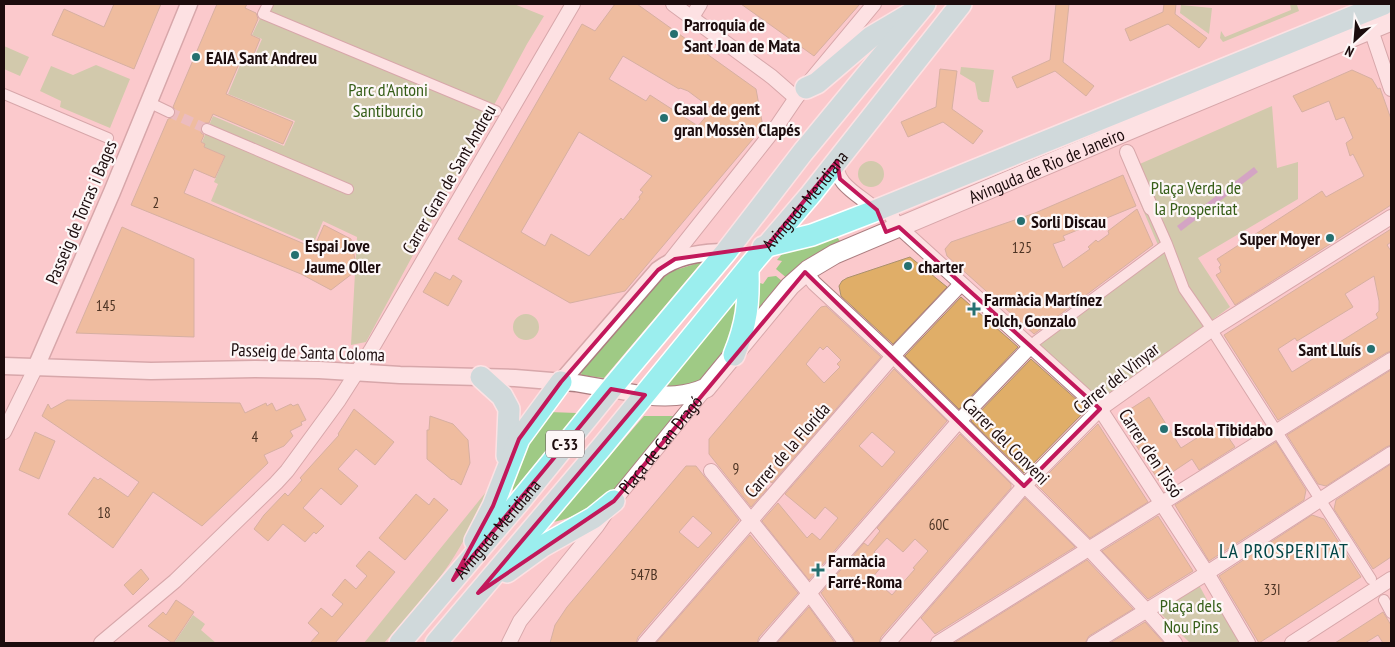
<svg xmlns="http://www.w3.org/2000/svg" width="1395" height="647" font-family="'PT Sans Narrow',sans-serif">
<rect width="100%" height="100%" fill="#fbc9cc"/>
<!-- green -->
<path fill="#9fca85" d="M267,4H514L544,16L527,44L366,342L351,345L357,237L323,221L313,245L211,201L218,184L214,182L225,156L204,147L205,144L202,142L213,116L284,146L295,121L228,94L243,58L252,62L262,39L252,35Z
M1290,4L1297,5L1299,11L1223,42L1220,38L1221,31L1225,37L1291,10Z
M1181,5L1212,8L1209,34L1180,13Z
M4,46L29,57L20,76L4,69Z
M96,65L130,79L110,128L60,107L61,101L40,91L51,66L73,75Z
M961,67L994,70L989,102H982L978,99L975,83L960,74Z
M1272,106L1277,168L1298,162V199L1198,258L1230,307L1100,402L1033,340L1158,245L1126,170Z
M858 174a13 13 0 1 1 26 0a13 13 0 1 1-26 0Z
M836,235L841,243L788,279L776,269L782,261L777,260L782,254L806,247Z
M702,262L604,378L581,375L582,370L627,316L658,282L672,271Z
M776,276L782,281L751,327L756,291L760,283L763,284L768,277Z
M740,295L738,337L706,378L690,385L667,387L666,384Z
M513 327a13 13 0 1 1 26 0a13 13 0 1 1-26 0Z
M549,412L577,413L513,491L512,481L515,466Z
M644,416H676C642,457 609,511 553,522Z
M490,487C475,520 459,553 437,581C420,603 402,623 384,643H364Z
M1199,585L1212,609L1219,606L1239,643H1190L1158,611Z
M193,615L205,624L201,630L216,643H174Z"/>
<!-- water -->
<path fill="#a579ba" d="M1254,167L1258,172L1181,231L1177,226Z"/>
<!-- building -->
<path fill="#e0ae68" stroke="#aa916e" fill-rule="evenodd" d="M114,4H161L134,69L52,35L64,9L104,27Z
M217,4H247L245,8L256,13L258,19L251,35L260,39L251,61L242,57L226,94L293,122L283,144L213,114L209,123H203L201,127V133L204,135L201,142L205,144L204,147L225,156L215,178L194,169L184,193L314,248L324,225L351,239L357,270L331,290L301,274L131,205L168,119L172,118L175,114L176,111L173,107Z
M615,4H637L756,89L763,127L625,291L570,303L458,239L582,24L595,31ZM623,56L679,89L680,88L688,91L712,109L698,126L650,95L646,101L609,79ZM579,132L652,176L640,190L643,192L639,197L640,199L623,220L621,218L589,256L551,234L545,246L521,232Z
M741,4H860L814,56Z
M1056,4H1069L1063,62L1094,86L1086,96L1055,71L1017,88L1012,77L1050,60Z
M1164,4H1176L1175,14L1207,38L1199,48L1168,24L1130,41L1125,29L1163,12Z
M940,69L957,71L952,109L983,131L973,144L943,122L908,137L901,122L936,107Z
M1352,70L1372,79L1378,89L1380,88L1391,119V205L1235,305L1216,275L1221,272L1219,267L1221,265L1217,259L1322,191L1326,197L1364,176L1353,154L1350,156L1346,143L1353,138L1344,117L1336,120L1329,101L1302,112L1293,96Z
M1123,175L1136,206L1063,236L1065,240L1053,244L1063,268L1090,249L1088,247L1096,240L1098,242L1109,234L1108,231L1137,209L1153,245L1034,334L947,256L945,249L951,242L1035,213Z
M122,227L194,259V337L76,333Z
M1391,229V242L1387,245L1391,251V351L1386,353L1278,420L1224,335ZM1374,276L1379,301V311L1376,314L1378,318L1292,372L1278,349L1295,338L1297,341L1353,307L1345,294Z
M910,257L947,287L893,344L841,296L839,286L842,281L847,278Z
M435,272L450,280L453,275L462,281L448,306L423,292Z
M961,297L1018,347L959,409L905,356Z
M826,306L881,357L772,483L765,478L761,482L767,489L751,507L709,454V439L819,309L821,307ZM827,346L841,360L837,364L840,367L824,383L806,364L820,347L823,350Z
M1031,359L1087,409L1024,473L971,421Z
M894,369L947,421L809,580L762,521L778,503L807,538L812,533L820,540L838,518L825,507L815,519L785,494ZM872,432L895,452L882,467L859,446Z
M1391,370V445L1386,447L1326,486L1318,484L1287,435Z
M1149,397L1181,448L1219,424L1235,447L1199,470L1192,459L1159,481L1118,417Z
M67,400L240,403L245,413L266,403L267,406L272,403L276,411L291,404L293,406L298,404L306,420L301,422L302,425L290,431L293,436L284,446L264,455L268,463L202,526L153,492L113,548L68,514L94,477L98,480L100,478L128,497L139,482L42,416L48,404L51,409Z
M354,409L394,442L375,465L356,449L338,469L358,486L341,505L321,488L303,508L324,526L316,534L314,532L305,542L283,524L268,541L254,529L264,515L285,493L288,496L302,480L300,478L339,435L338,434Z
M430,416L453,424L468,440L470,463L461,485L453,479L452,480L427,459V430H429Z
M1098,424L1148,502L1090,538L1037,485Z
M35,432L55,441L39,479L19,470Z
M960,434L1011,484V488L881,637L879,643H855L853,638L821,593L864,543L868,546L880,531L877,528ZM887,538L903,552L915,539L928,551L913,568L915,569L892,595L872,578L886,561L874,552Z
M1276,442L1306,490L1304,500L1209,561L1175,505Z
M1391,464V557L1373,569L1334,509L1336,500Z
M686,466H696L739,520L638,637L636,643H550L555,625L567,607ZM693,516L712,533L698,548L679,532Z
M416,494L429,505L434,498L448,510L405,560L379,538Z
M1025,498L1075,547L935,634L921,618Z
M1312,515L1324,519L1361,577L1259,643L1219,576Z
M1158,516L1193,571L1148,599L1102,551Z
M750,535L798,593L759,637L757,643H656Z
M369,551L395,572L335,643H310L319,633L308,623L321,608L332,617L343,604L332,595L345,579L356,589L367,576L356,566Z
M1087,560L1133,609L1089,636L1085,643H954Z
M141,569L149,579L133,595L124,585Z
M176,600L194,612L174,642H171L148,626L163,612L166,615Z
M809,607L835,643H777Z
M1383,612L1391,625V643H1383L1378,635L1365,643H1335Z
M1145,622L1164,643H1110Z"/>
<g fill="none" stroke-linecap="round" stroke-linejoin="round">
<!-- pedestrian-tunnel -->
<path stroke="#daadaf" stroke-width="10" stroke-dasharray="10 5" stroke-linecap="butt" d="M169,112L207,129"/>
<!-- pedestrian casing -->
<g stroke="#ac7e81" stroke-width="12">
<path id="pedestrian" d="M268,4L263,14L496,111
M4,94L108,138
M148,102L169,112
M207,129L348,189
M1151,208L1167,244L1184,289L1209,325
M1215,335L1371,579
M1036,341L1167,244
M1384,600L1391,613"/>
</g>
<!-- minor casing -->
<g stroke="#ac7e81" stroke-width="16">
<g id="minor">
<path d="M673,4L772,77L796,98"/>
<path d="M692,17L700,4"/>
<path d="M1368,21L1391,89"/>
<path d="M1127,152L1151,208"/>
<path d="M837,161C832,186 867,198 880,214"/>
<path d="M893,204C889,213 892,219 899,227L1100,409L1207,573L1248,643"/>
<path d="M670,261L777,126L796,98L874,4"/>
<path d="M808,270V275L814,283L893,356L1089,549L1146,610L1175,643"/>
<path d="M4,432L36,367"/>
<path d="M711,471L809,593L846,643"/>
<path d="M101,643L175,581L276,483L287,471L339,400L371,350L573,4"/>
<path id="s1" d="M509,643L520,621L597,526L614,501L706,388"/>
<path d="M645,643L893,356L961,284"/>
<path d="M766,643L959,421L1030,347"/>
<path d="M888,643L1024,486L1100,409L1211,330L1391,217"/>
<path d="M938,643L1391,360"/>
<path d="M1094,643L1207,573L1391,454"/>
<path d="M1292,643L1391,579"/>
</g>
</g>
<!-- tertiary casing -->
<g stroke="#ac7e81" stroke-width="19">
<path id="tertiary" d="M4,366L151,371L255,369L319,370L400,375L515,378L576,383L645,395
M36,367L112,192L189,4
M561,382L658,270C677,255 703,252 726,252"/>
</g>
<!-- secondary casing -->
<g stroke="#ac7e81" stroke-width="21">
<g id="secondary">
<path id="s2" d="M645,395C666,397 686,397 706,388L790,286L808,270L835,254L1148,122L1391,21"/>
</g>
</g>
<!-- primary casing -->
<g stroke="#fff" stroke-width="24">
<g id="primary">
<path d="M806,88L817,83L871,37L910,14"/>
<path d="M763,247L812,235L877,210L1384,4"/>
<path d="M734,355C747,323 749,303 748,269"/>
<path d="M481,377L502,396L509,409L507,456"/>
<path d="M475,541L493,506L519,439L561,382"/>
<path d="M507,572L543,546L593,518L614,501"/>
<path id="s3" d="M400,643L520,501L611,389L726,252L803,152L925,4"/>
<path id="s4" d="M436,643L601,448L753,262L811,194L961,4"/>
</g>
</g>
<!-- pedestrian -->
<use href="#pedestrian" stroke="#fff" stroke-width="10"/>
<!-- minor -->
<use href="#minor" stroke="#fff" stroke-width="14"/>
<!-- tertiary -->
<use href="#tertiary" stroke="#fff" stroke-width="16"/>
<!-- secondary -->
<use href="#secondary" stroke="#fff" stroke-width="19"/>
<!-- primary -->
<use href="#primary" stroke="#9beeee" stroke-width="21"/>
</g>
<!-- marked area -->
<path d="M0 0H1395V647H0ZM837,161L840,179L877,210L886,232L899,227L1100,409L1024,486L805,272L614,501L478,593L645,395L611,389L453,580L493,506L519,439L561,382L658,270L675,259L767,246Z" fill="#fbc9cc" fill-opacity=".55" fill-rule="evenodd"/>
<path fill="none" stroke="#c2185b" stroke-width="4" stroke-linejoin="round" d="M837,161L840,179L877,210L886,232L899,227L1100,409L1024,486L805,272L614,501L478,593L645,395L611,389L453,580L493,506L519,439L561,382L658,270L675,259L767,246Z"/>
<!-- markers -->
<g fill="#257070" stroke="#fdf7f7" stroke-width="2">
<circle cx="674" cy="34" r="5"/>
<circle cx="196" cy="57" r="5"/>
<circle cx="664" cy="118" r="5"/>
<circle cx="1021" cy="221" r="5"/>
<circle cx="1330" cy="238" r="5"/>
<circle cx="295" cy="255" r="5"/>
<circle cx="908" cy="266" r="5"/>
<path d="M971.5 301.5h5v5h5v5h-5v5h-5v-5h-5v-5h5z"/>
<circle cx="1371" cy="349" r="5"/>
<circle cx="1164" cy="429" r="5"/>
<path d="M815.5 562.5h5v5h5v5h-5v5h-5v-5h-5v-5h5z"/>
</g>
<g text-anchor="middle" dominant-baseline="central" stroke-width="4.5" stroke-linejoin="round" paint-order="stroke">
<!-- number labels -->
<g font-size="15" fill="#4d3424">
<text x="156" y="202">2</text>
<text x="1022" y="247">125</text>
<text x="106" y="305">145</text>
<text x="255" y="436">4</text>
<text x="736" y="468">9</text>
<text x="104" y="512">18</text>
<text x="939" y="524">60C</text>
<text x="644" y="574">547B</text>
<text x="1272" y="589">33I</text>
</g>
<!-- shield labels -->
<rect fill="#fdf7f7" stroke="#605253" stroke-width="1" x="546" y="430.5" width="38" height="27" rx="4"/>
<g font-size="16" font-weight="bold" fill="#1c0c0d">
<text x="565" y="444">C-33</text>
</g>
<!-- poi labels -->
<g font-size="18" font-weight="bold" fill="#1c0c0d" stroke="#fdf7f7" text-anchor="start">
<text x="684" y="24">Parroquia de<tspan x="684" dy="21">Sant Joan de Mata</tspan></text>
<text x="206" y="57">EAIA Sant Andreu</text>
<text x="674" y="108">Casal de gent<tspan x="674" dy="21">gran Mossèn Clapés</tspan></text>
<text x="1031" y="221">Sorli Discau</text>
<text x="1320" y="238" text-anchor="end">Super Moyer</text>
<text x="305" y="245">Espai Jove<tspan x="305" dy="21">Jaume Oller</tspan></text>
<text x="918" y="266">charter</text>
<text x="984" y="299">Farmàcia Martínez<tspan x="984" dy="21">Folch, Gonzalo</tspan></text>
<text x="1361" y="349" text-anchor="end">Sant Lluís</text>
<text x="1174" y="429">Escola Tibidabo</text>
<text x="828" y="560">Farmàcia<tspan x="828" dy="21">Farré-Roma</tspan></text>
</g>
<!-- park labels -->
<g font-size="18" fill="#365e18" stroke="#fdf7f7">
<text x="388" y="89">Parc d'Antoni<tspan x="388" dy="21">Santiburcio</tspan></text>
<text x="1196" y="187">Plaça Verda de<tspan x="1196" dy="21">la Prosperitat</tspan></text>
<text x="1191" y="605">Plaça dels<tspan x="1191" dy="21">Nou Pins</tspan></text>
</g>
<!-- street labels -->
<g font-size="18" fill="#1c0c0d" stroke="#fdf7f7">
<text stroke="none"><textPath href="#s2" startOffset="479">Avinguda de Rio de Janeiro</textPath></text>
<text transform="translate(449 179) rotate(-60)">Carrer Gran de Sant Andreu</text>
<text stroke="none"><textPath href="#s4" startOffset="576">Avinguda Meridiana</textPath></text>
<text transform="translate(81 212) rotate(-67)">Passeig de Torras i Bages</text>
<text transform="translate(308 352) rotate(2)">Passeig de Santa Coloma</text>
<text transform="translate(1116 378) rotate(-38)">Carrer del Vinyar</text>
<text transform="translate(1006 441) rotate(45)">Carrer del Conveni</text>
<text stroke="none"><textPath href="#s1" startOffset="250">Plaça de Can Dragó</textPath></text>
<text transform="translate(787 450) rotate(-49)">Carrer de la Florida</text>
<text transform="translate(1151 453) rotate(57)">Carrer d'en Tissó</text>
<text stroke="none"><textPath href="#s3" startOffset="150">Avinguda Meridiana</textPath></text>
</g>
<!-- quarter labels -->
<g font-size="20" letter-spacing="1" fill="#034646" stroke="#fdf7f7">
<text x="1284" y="551">LA PROSPERITAT</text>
</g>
</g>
<!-- border -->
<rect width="1395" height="647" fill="none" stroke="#1c0c0d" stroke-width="10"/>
<!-- north arrow -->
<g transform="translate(1355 40) rotate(206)" stroke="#fdf7f7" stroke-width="4" paint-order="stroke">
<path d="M0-4L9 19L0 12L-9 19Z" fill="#1c0c0d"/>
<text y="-8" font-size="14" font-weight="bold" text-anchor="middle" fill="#1c0c0d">N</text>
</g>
</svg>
